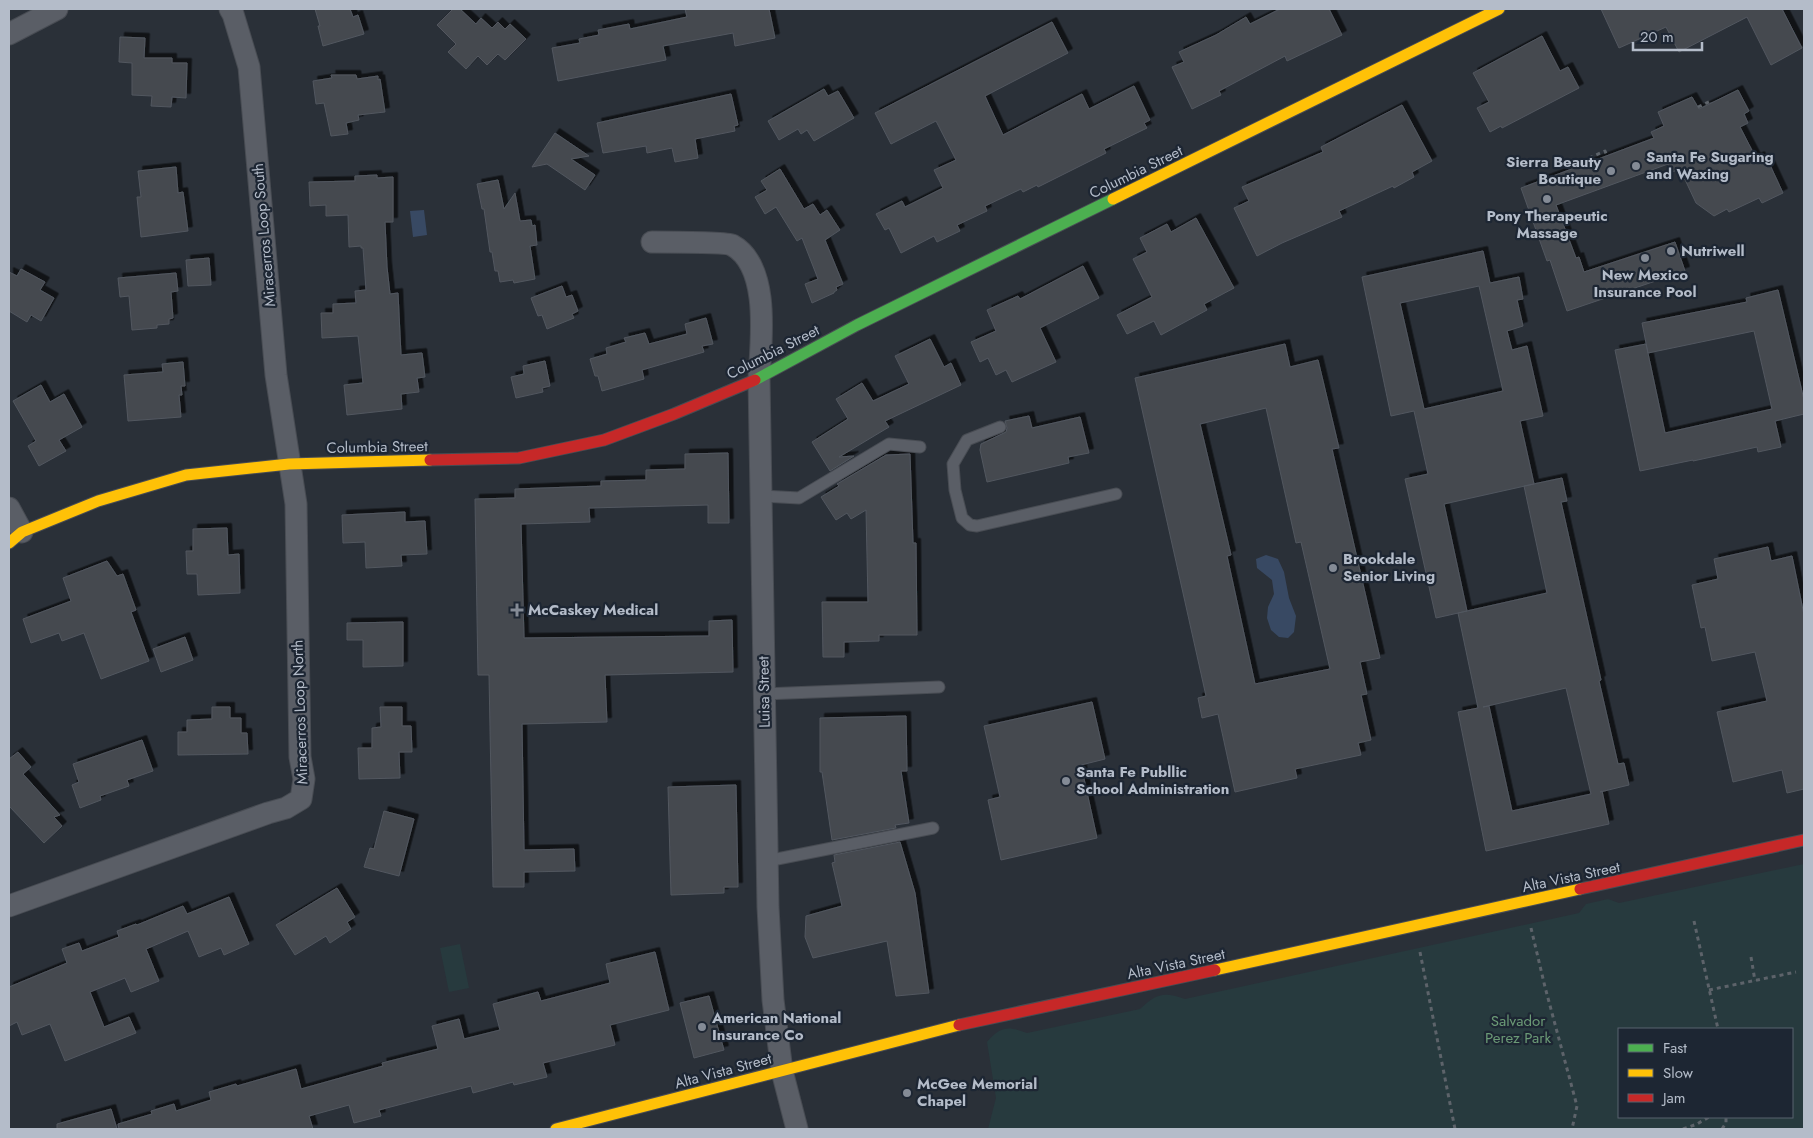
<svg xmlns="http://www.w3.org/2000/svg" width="1813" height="1138" font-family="Jost,sans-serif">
<defs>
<filter id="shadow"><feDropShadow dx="4.5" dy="-4.5" stdDeviation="0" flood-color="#0009"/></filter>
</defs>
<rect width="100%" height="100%" fill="#2a3038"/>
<!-- green -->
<path fill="#273a3e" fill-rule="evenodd" d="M1804,864V1129H988L996,1098L987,1042C1001,1026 1008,1026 1027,1033L1140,1009C1156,994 1163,991 1185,999L1579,913L1586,904L1608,899L1619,903ZM1619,1029H1792V1117H1619Z
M460,944L469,988L449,992L440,948Z"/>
<!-- water -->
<path fill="#384963" d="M424,210L427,235L413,237L410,211Z
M1266,555L1278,559L1284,572L1289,598L1296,616L1294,632L1288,638L1279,637L1271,630L1267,618L1268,607L1274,594L1272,580L1257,568L1256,559Z"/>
<!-- building -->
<path fill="#444950" stroke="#52575f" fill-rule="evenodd" filter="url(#shadow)" d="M315,9H350L353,17L358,15L364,34L323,46L318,26H320Z
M453,9H460L476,24L481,18L492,28L498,22L505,29L510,24L526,39L505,60L498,54L487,65L478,56L466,69L448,52L456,44L437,25Z
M685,9H769L775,38L735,46L733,33L663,46L666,60L558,81L552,48L580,43L579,39L599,35L598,30L629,24L630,29L687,17Z
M1280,9H1329L1342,35L1287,61L1285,56L1219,91L1221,95L1192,109L1172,67L1184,62L1179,52L1216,35L1246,17L1250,24Z
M1601,9H1782L1802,48L1771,65L1747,17L1679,52L1666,27L1619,48Z
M1052,22L1068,53L985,96L1003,135L1082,94L1089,109L1134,86L1150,120L1144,123L1147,128L1104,149L1106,153L1038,187L1037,185L1023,192L1021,189L985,206L987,211L957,225L960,231L937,242L934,236L901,253L889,228L885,230L876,214L902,201L905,207L943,188L934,170L956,160L936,121L891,144L875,113Z
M1542,36L1560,71L1568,67L1579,88L1502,128L1501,126L1490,132L1477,108L1489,102L1473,73Z
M120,37L145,38L144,58H172V63H187L186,98L172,97L171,107L151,106L152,96L132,95V63L119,62Z
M331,75H356L357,79L378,76V80L380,79L385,112L358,115L359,120L346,123L348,134L331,136L324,103L316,104L313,81L332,78Z
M824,89L828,96L838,91L854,118L814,141L807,130L801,134L798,129L779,140L768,121Z
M1738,90L1749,111L1744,114L1748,123L1740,127L1756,158L1760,156L1766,167L1770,165L1783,193L1762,203L1759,198L1729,212L1727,209L1714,216L1696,203L1680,169L1672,172L1668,164L1556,205L1576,258L1579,257L1584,272L1675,242L1685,271L1567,311L1550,260L1547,261L1521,188L1654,138L1651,132L1664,126L1658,112L1692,97L1699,109Z
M731,94L738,125L734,126L735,131L695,139L698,158L675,162L672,148L647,153L646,146L603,153L597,123Z
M1402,105L1432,161L1412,172L1414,177L1394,188L1393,186L1339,211L1342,217L1282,243L1257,256L1234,208L1249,201L1242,187L1323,152L1321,147Z
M555,133L589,156L571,159L595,175L585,190L547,164L532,167Z
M176,167L178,193L183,192L188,231L141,237L137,197H141L138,171Z
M780,169L804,209L813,204L820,215L827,210L840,230L825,240L843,284L836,287L837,290L834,292V293L812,303L805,284L818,279L802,238L797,241L776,207L765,214L755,197L767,190L761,181Z
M377,175V178L393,177V222H385L387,267L390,294L398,293L401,355L422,353L425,377L417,378L419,392L401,394L402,409L347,415L344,385L363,383L358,336L322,338L321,313H333V304L356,303L355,291L366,290L363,248H361V246L349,247L348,215L326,216V205L310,206L309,182L355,181V176Z
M498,180L504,209L515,193L520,221L531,220L532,226L535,225L537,245L530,246L535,279L514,283L513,280L500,282L498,271H495L492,252H490L484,209H482L477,184Z
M1196,218L1234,288L1204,304L1207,310L1161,335L1154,321L1127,334L1117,315L1152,297L1133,259L1147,252L1140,238L1167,224L1171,232Z
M1483,251L1490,283L1519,277L1523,299L1517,300L1523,326L1507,331L1512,350L1527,346L1543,416L1520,421L1534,484L1444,504L1467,611L1436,618L1405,479L1428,474L1414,411L1391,416L1362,277ZM1479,286L1503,391L1424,409L1400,303Z
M209,258L211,285L188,286L186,260Z
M1083,266L1099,298L1040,328L1056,362L1012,382L1006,370L996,375L988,358L980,362L971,342L996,331L987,310L1018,296L1020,299Z
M21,269L45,282L40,290L54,298L41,321L31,315L27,322L9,311V272L17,276Z
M176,273L178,291L171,292L173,318L169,319V324L157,325V328L132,330L129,296L120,297L118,278Z
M562,286L566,297L572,295L578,311L572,314L574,318L547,329L542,315L538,316L531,298Z
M1778,290L1804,400V414L1775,421L1781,447L1758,452L1757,447L1693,461V460L1640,471L1615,350L1646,344L1665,433L1772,409L1754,331L1648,353L1642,323L1747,302L1746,298Z
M706,318L713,344L702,346L704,352L642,370L644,379L602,391L598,376H595L590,359L607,354L606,348L626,342L624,338L645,333L649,344L687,334L685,324Z
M930,339L944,367L951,363L961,385L885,421L889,427L839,457L854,456L830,471L812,442L848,419L836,399L862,383L873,401L909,384L895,356Z
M1285,344L1290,367L1318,360L1339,448L1332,449L1380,658L1360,662L1367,694L1361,695L1371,740L1358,743L1361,755L1295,769L1297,778L1235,792L1218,714L1202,718L1198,698L1206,696L1135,378ZM1266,408L1296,543L1301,542L1330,669L1255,684L1227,556L1231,555L1200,424Z
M545,361L550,386L542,388L543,392L516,398L511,377L524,374L523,366Z
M183,362L185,386H181L182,395H179L181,417L128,421L124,375L163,372L162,364Z
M41,385L50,402L64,394L82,427L59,440L66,451L39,466L28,446L36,441L13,401Z
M1029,416L1032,428L1080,417L1089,453L1068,457L1069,463L987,482L980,450L981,444L1006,432L1007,428L1005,421Z
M728,453L729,523H708V505L589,508L590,522L521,524L524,638L709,636V621L732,620L733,672L605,675L607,722L522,724L524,850L574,849L575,871L524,872V887H493L489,675H478L475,499L515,498V489L601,486V481L646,480V470L685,469V454Z
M910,454L913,543H916L917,635H879V641L844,642V657H823L822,602H868L866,510L851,519L847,513L836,520L821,497L839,486L837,484L886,455Z
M1562,478L1567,501L1561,502L1601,680L1599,681L1618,764L1624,763L1629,785L1600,792L1602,791L1609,824L1486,851L1458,712L1478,708L1458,613L1547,593L1524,486ZM1566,688L1591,794L1512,811L1489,706L1483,707Z
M405,512V522L425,521L427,554L401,555L402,566L366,568L365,542L343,543L342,515Z
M227,528L228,555L239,554L240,593L198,595L197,574H187L186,551H193V529Z
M1768,547L1771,561L1792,556L1804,615V789L1787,793L1782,770L1733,782L1717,712L1767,701L1755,652L1712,661L1705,627L1701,628L1692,585L1718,579L1714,559Z
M107,561L117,576L123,574L136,610L131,612L149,661L101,679L84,633L62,641L59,633L31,643L23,619L71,601L63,578Z
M403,622V666L363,667V640H347V623Z
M185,637L193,660L161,672L153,649Z
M1092,702L1105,759L1081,765L1097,838L1001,860L988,800L1000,797L984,726Z
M212,707H230V718H241V733H247L248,754L178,755V732H187V720L212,719Z
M380,707H402V726H411L412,752H399L400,778L359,779L358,748H372V728L381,727Z
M906,716L907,771H901L909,823L895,825L896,828L832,840L822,772H820V718Z
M142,740L153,771L127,780L129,786L100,796L101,800L80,808L72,785L79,782L73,764Z
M18,752L31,767L23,774L60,815L54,817L62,826L44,843L9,806V759Z
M736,785L738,887H724V893L671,895L668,787Z
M384,811L414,819L399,876L364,867L370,848L374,849Z
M900,842L915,893L929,993L896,996L887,941L813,958L805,937L806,916L842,906L832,863L835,862L834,855Z
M337,888L355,917L347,922L351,929L330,943L326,936L295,955L276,925Z
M229,897L249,944L224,955L221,948L199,957L188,931L146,949L159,981L131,992L125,978L90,992L104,1027L129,1017L136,1033L65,1061L50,1024L22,1035L17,1022L9,1026V987L67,963L62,949L79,943L82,951L119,937L117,931L136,924L137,925L183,906L187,914Z
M655,952L669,1010L610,1025L615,1045L543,1063L547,1077L514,1085L513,1082L473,1093L471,1086L379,1110L381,1116L354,1123L349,1105L309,1116L313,1129H119L118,1124L152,1114L151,1111L174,1104L176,1111L211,1100L209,1092L236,1084L237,1086L296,1069L301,1089L383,1066L382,1063L438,1049L432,1026L459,1019L464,1039L500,1030L493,1004L538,992L541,1001L610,983L606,964Z
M709,996L724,1050L694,1058L680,1003Z
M111,1109L117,1129H57V1124Z"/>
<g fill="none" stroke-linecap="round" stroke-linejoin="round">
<!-- lane casing -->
<g stroke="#484c53" stroke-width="13">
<path id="lane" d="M1000,427L967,440L953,464L955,490L962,518L970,525L977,526L1116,494
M761,496L799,498L889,444L920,447
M764,694L939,687
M767,861L933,828"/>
</g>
<!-- street casing -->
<g stroke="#484c53" stroke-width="23">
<path id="street" d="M9,34L57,9
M652,242C664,242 725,242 732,245C771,266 761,342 759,378L768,907L773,1000L782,1071L797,1129
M9,508L22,532
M9,906L268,813L286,808L301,799L304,779L300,757L296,504L276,375L249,67L233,14L230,9"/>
</g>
<!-- fast casing -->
<g stroke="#484c53" stroke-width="13">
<path id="fast" d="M755,380L857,325L1113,199"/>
</g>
<!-- slow casing -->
<g stroke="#484c53" stroke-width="13">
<path id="slow" d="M1113,199L1499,9
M9,543L22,532L98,501L186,475L289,464L430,460
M1215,970L1580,889
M556,1129L959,1025"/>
</g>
<!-- jam casing -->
<g stroke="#484c53" stroke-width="13">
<path id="jam" d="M430,460L519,458L604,440L674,414L755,380
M1580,889L1804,840
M959,1025L1215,970"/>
</g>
<!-- path -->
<path stroke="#5d636a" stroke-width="3" stroke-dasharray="4 4" stroke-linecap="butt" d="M1698,107L1711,101V103
M1589,158L1605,151L1607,156
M1694,921L1718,1029
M1531,928L1545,987L1577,1106L1572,1129
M1420,952L1455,1129
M1751,957L1755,981
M1709,990L1796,972
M1683,1129L1697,1124L1709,1117
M1722,1129L1726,1123V1117"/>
<!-- lane -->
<use href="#lane" stroke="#5a5e66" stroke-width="11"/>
<!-- street -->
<use href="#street" stroke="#5a5e66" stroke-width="21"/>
<!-- fast -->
<use href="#fast" stroke="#4caf50" stroke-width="11"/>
<!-- slow -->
<use href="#slow" stroke="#ffc107" stroke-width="11"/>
<!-- jam -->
<use href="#jam" stroke="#c62828" stroke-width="11"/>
</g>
<!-- markers -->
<g fill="#848b96" stroke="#1d2633" stroke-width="2">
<circle cx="1636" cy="166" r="5"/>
<circle cx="1611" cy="171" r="5"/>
<circle cx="1547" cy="199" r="5"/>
<circle cx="1671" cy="251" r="5"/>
<circle cx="1645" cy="258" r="5"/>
<circle cx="1333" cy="568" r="5"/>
<path d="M514.5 602.5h5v5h5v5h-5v5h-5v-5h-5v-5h5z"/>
<circle cx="1066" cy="781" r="5"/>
<circle cx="702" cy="1027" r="5"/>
<circle cx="907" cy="1093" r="5"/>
</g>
<g text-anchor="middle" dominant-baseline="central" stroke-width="4.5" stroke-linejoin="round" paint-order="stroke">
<!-- poi labels -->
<g font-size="15" font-weight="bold" fill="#b4bcc9" stroke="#1d2633" text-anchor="start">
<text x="1646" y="157">Santa Fe Sugaring<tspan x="1646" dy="17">and Waxing</tspan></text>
<text x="1601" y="162" text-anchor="end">Sierra Beauty<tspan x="1601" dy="17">Boutique</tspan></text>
<text x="1547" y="216" text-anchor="middle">Pony Therapeutic<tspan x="1547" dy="17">Massage</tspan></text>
<text x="1681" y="251">Nutriwell</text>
<text x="1645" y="275" text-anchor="middle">New Mexico<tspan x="1645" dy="17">Insurance Pool</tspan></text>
<text x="1343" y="559">Brookdale<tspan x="1343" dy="17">Senior Living</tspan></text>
<text x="528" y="610">McCaskey Medical</text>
<text x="1076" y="772">Santa Fe Publlic<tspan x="1076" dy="17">School Administration</tspan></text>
<text x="712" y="1018">American National<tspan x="712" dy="17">Insurance Co</tspan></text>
<text x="917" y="1084">McGee Memorial<tspan x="917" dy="17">Chapel</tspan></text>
</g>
<!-- street labels -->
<g font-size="15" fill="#b4bcc9" stroke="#1d2633">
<text transform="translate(1136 172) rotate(-26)">Columbia Street</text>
<text transform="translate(264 235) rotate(-95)">Miracerros Loop South</text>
<text transform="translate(773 352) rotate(-27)">Columbia Street</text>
<text transform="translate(377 447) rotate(-1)">Columbia Street</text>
<text transform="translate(764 692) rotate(-91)">Luisa Street</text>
<text transform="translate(300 712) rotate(-92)">Miracerros Loop North</text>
<text transform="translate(1571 877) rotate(-12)">Alta Vista Street</text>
<text transform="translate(1176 964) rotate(-12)">Alta Vista Street</text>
<text transform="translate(723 1071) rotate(-15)">Alta Vista Street</text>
</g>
<!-- park labels -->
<g font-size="15" fill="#6b9a76" stroke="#1d2633">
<text x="1518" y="1021">Salvador<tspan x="1518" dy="17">Perez Park</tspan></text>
</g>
</g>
<!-- border -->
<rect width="1813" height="1138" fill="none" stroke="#b4bcc9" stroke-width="20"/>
<!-- legend -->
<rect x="1618" y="1028" width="175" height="90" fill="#1d2633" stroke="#59626f"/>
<rect x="1628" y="1044" width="25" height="8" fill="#4caf50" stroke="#59626f"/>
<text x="1663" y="1053" font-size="15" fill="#b4bcc9">Fast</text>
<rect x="1628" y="1069" width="25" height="8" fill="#ffc107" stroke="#59626f"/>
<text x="1663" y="1078" font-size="15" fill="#b4bcc9">Slow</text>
<rect x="1628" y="1094" width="25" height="8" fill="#c62828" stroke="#59626f"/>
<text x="1663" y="1103" font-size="15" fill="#b4bcc9">Jam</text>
<!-- scale -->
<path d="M1633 42v8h69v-8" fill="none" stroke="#b4bcc9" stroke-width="2.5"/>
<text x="1640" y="42" font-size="15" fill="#b4bcc9" stroke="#1d2633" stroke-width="4" paint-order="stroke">20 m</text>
</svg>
